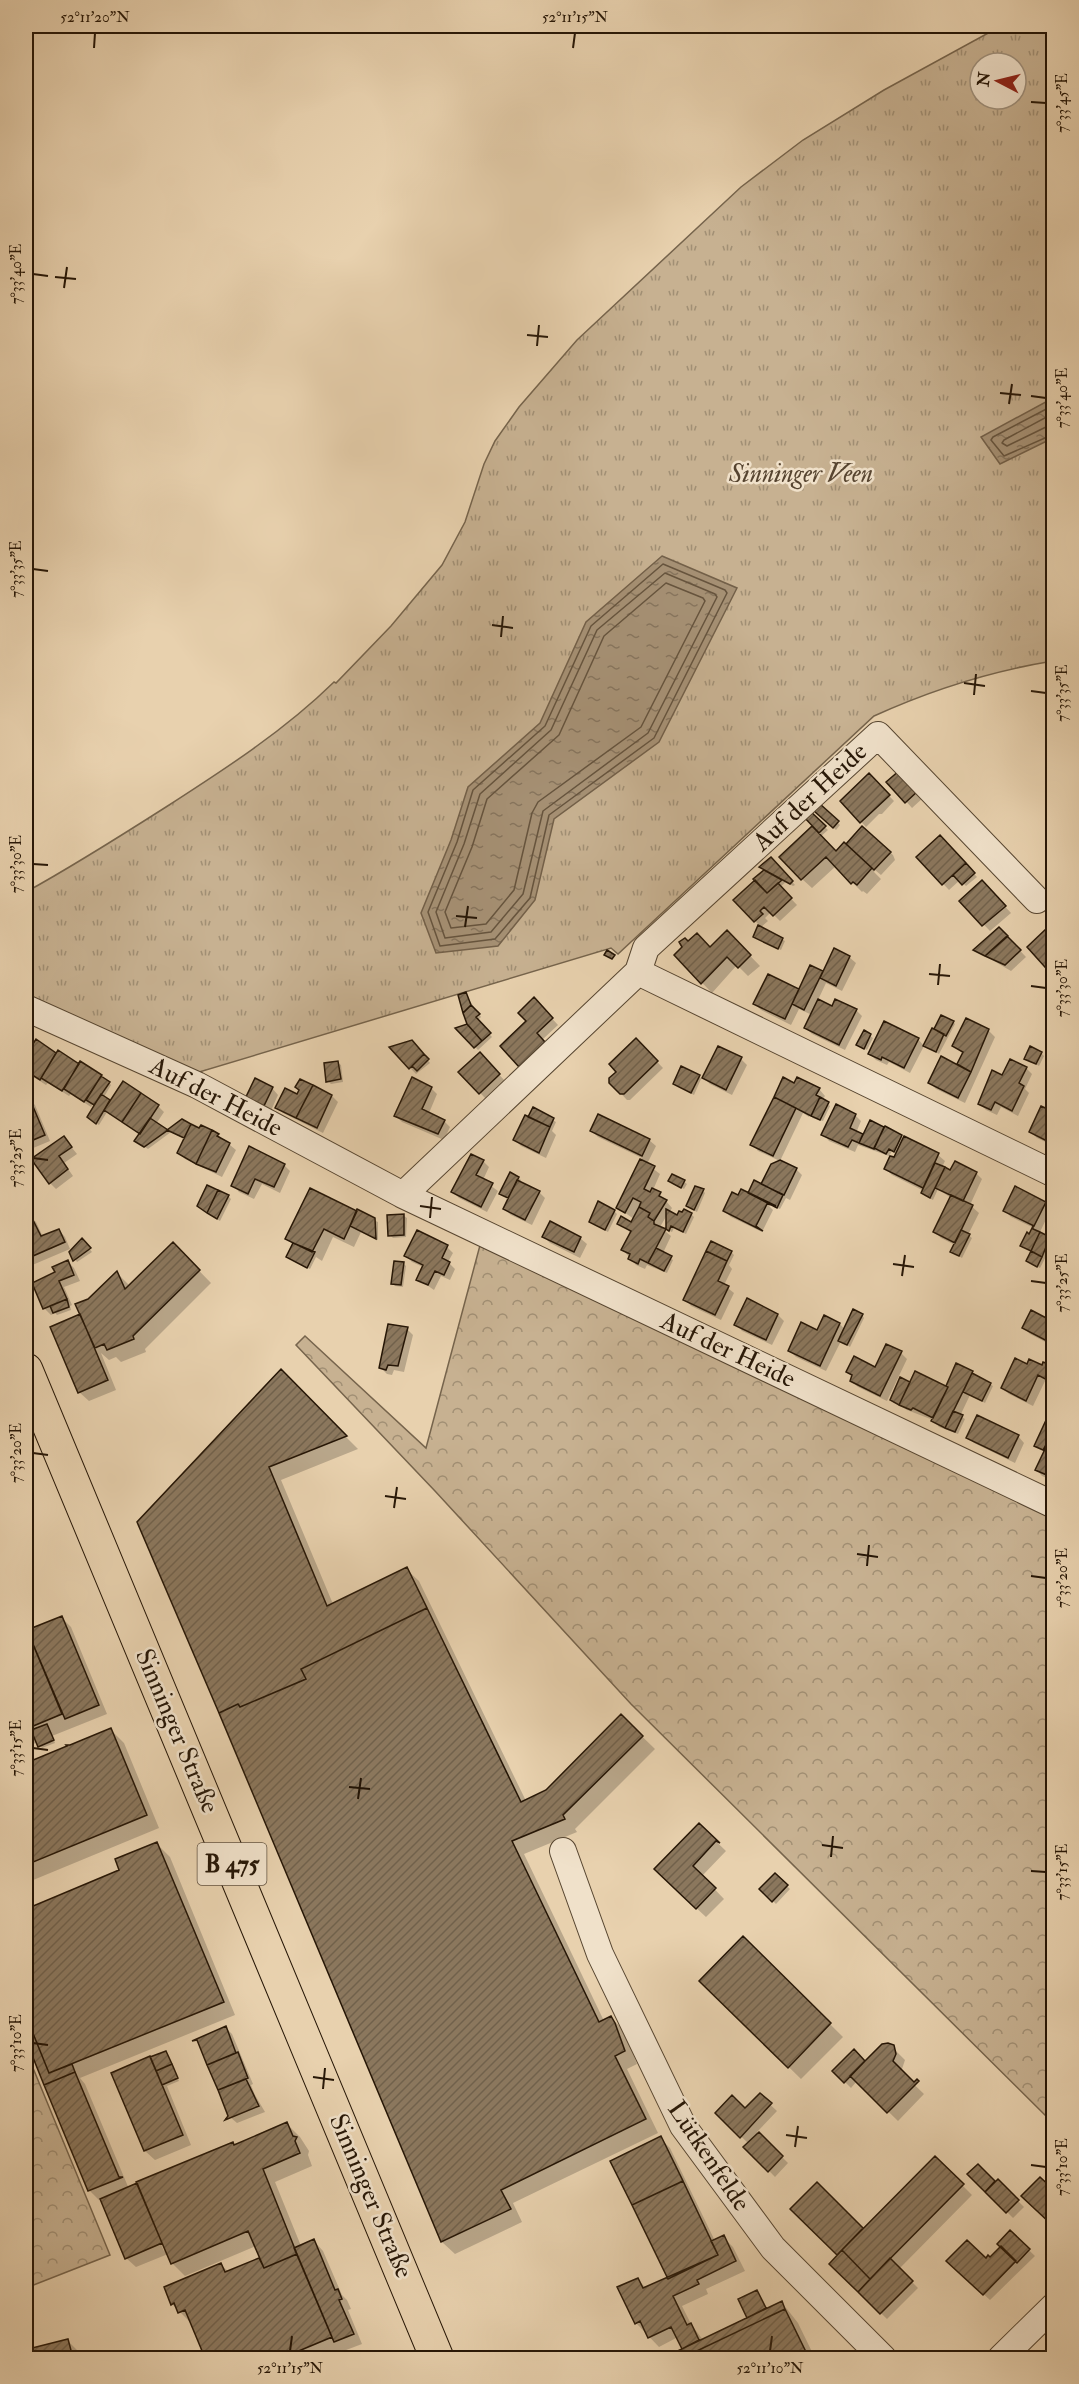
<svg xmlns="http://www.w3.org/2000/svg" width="1079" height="2384" font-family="'IM FELL Double Pica',serif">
<defs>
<pattern id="forest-crowns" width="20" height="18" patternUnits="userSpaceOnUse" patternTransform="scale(1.5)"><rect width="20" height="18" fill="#c7b191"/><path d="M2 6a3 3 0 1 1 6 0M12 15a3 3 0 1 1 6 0" fill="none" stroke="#a18f74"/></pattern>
<pattern id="park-tufts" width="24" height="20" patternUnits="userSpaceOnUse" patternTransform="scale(1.5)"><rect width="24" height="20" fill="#c7b191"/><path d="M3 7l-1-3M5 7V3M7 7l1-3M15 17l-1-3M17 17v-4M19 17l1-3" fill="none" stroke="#a18f74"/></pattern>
<pattern id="water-ripples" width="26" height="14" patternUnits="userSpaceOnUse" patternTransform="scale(1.5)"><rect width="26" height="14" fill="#a69175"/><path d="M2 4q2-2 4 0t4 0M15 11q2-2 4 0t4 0" fill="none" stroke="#87755e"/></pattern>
<pattern id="building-hatch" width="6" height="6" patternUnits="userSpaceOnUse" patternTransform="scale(1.5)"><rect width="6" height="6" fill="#8b775d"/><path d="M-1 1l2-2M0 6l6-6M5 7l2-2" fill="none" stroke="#71614b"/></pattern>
</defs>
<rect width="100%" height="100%" fill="#e8d1ae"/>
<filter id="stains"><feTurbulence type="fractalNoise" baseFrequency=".00333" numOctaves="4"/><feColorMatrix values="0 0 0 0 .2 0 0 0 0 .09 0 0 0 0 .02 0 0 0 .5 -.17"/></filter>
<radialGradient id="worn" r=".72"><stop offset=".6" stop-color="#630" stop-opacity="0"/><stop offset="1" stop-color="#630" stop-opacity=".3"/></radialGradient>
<!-- forest -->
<path fill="url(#forest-crowns)" stroke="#76644c" stroke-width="1.5" d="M483,1234L1053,1505V2123L631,1704L435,1491L296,1345L305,1336L426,1448Z
M26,2051L110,2255L26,2288Z"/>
<!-- park -->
<path fill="url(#park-tufts)" stroke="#76644c" stroke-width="1.5" fill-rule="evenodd" d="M1001,26H1053V661C992,671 931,690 874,716L618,954L611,948L186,1076L26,999V892C75,865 119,837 166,807C225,769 284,731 334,682L336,683L391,626L442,565L465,522L484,464L495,441L519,407L577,340L741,187L803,140L884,90ZM980,63H1016V99H980Z"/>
<!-- water -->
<path fill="url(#water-ripples)" stroke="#736049" stroke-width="1.5" d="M1053,398V438L1000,464L981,437Z
M662,556L737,588L659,742L554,819L535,900L498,946L436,953L421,913L451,840L468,787L540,723L586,622Z"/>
<!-- shadow -->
<path fill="#0003" fill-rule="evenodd" d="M900,772L924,797L912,808L889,782Z
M869,775L894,801L882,814H879L866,827L842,801Z
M820,806L840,825L836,830L816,811Z
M809,812L828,830L820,837L836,853L879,842L893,855L895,860L881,875L875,870L874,872L881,879L867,894L863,891L862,892L836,866L812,888L802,879L819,831Z
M940,837L977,877L966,886L960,880L949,890L918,857Z
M771,859L795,885L793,886L786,882L780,887L797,905L780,921L771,912L765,918L768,921L760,928L785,941L781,950L755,936L760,926L735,900L757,880L765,870L761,867Z
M982,882L1011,913L990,931L961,901Z
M727,932L760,966L748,976L737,965L712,993L676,956L688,943L710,948Z
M1054,935V974L1029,947Z
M1010,940L1026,957L1011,971L975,950Z
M849,957L856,963L842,991L826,983L818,1000L832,1008L856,1010L862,1016L845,1050L812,1034L806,1028L812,1015L799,1009L791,1025L761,1010L755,1004L799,991L811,967L824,973Z
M465,994L481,1017L477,1021L492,1037L478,1050L458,1029L469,1025Z
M534,999L558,1025L542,1040L550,1049L526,1072L502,1046L528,1021Z
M967,1020L989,1031L995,1037L965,1103L936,1089L930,1083L957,1066L963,1054L954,1046Z
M953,1022L955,1024L939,1054L925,1046Z
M864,1032L873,1038L867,1050L861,1047Z
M918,1039L924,1046L910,1073L889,1062L887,1065L876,1060L870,1054Z
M636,1040L663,1068L630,1100H627L610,1082Z
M36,1041L109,1083L111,1085L104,1097L111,1102L158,1106L164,1112L156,1124L168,1132L182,1121L218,1135L236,1150L222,1177L185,1159L179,1153L185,1139L171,1132L148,1149L139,1143L140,1135L134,1130L135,1129L110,1113V1115L107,1112L99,1125L91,1120L96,1105L93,1104L91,1107L71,1094L69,1096L48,1083L46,1085L26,1072V1057Z
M391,1048H418L430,1063L416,1074Z
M1041,1053L1044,1056L1039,1066L1026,1058Z
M480,1054L505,1081L486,1099L460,1072Z
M741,1059L747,1065L732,1095L710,1084L704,1078Z
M338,1063L341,1065L343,1082L331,1084L328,1081Z
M1026,1068L1032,1074L1025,1089L1029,1093L1018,1116L1001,1107L997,1115L986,1110L979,1103L1003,1077Z
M699,1076L701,1079L694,1095L674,1084Z
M300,1081L332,1096L338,1102L323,1133L283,1113L277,1107L297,1096Z
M795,1085L819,1089L825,1096L822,1100L830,1106L823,1121L812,1118L821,1099L819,1096L809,1117L803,1113L780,1161L758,1151L752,1144Z
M272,1088L278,1095L269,1115L252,1107Z
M431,1088L437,1094L429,1113L444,1121L450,1127L444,1140L402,1122L396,1116Z
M29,1099L35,1105L50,1141L26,1151V1100Z
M533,1109L556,1122L552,1131L556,1135L546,1158L521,1146L515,1140Z
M1054,1114V1146L1037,1138L1031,1132Z
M855,1115L861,1121L856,1133L863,1137L871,1122L938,1155L945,1161L942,1167L951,1172L976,1173L982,1179L970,1205L979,1213L968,1235L972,1238L962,1258L952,1252L955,1245L941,1238L935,1232L951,1198L938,1189L933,1200L925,1196L922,1193L924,1191L892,1175L886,1169L898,1154L892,1151L889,1156L858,1145L855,1152L829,1141L823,1134Z
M599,1116L649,1140L656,1146L647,1164L660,1174L653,1190L667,1200L666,1201L672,1208L669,1213L678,1217L691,1214L694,1217L686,1234L674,1228L672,1232L670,1231L667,1228V1215L660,1227L671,1236L663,1253L673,1260L667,1273L647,1265L645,1269L636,1265L623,1250L631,1233L619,1223L632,1224L634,1219L618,1208L642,1158L598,1137L592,1131Z
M64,1138L77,1154L64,1163L73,1176L56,1189L50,1183Z
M483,1161L489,1167L483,1180L498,1191L487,1212L459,1198L453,1192Z
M284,1165L290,1171L280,1193L262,1184L254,1199L239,1192L233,1185Z
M796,1169L802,1175L790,1200L786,1198L780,1209L765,1202L773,1210L762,1232L731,1217L724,1211L739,1197H754L762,1186Z
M518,1178L521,1180L520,1183L539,1192L545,1198L532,1225L511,1215L504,1209L509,1199L501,1194Z
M670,1181L684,1182L687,1184L684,1189Z
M703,1191L705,1193L697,1212L687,1206Z
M228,1196L231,1199L220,1221L201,1209Z
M1045,1203L1051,1209L1039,1234L1050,1240L1054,1233V1250L1051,1247L1040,1268L1027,1261L1032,1252L1022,1245L1034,1228L1011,1217L1005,1211Z
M614,1211L617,1214L608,1232L590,1222Z
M358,1213L378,1222V1240L361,1232L354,1247L333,1237L322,1261L316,1257L310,1269L288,1257L293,1245L287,1238Z
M29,1216L36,1222L43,1237L59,1230L65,1237L70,1249L30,1266L26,1261V1218Z
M404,1216L407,1218L406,1237L393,1238L390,1235Z
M544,1237L580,1238L587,1244L580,1258L550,1243Z
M82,1240L92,1252L77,1262L71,1252Z
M173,1244L211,1283L145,1349L146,1352L121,1362L116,1357L109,1360L101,1353L116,1390L89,1401L79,1392L82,1315L89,1300L117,1273L130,1286Z
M447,1247L453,1253L448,1262L455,1269L450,1280L441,1276L434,1290L418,1279L423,1267L412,1262L406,1256Z
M731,1252L734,1255L729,1265L732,1269L724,1285L734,1293L721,1320L691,1306L685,1299Z
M68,1262L74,1268L80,1281L64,1287L72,1305L70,1306L71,1310L57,1315L55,1313L51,1315L45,1309L34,1283L57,1273Z
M403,1263L406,1266L403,1287L395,1286L393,1283Z
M778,1315L784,1321L772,1345L742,1331L736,1324Z
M862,1315L864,1318L850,1347L841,1341L826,1371L796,1357L789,1350L818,1332L825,1317L840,1324L845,1330Z
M1054,1324L1053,1346L1030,1334L1024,1328Z
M407,1329L413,1335L404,1372L394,1370L392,1375L387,1374L381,1368Z
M901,1353L907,1359L887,1401L858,1387L851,1381L853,1377L848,1372L876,1369Z
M1044,1364L1054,1368V1385L1045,1381L1033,1406L1009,1394L1002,1388L1028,1366L1043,1367Z
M957,1365L993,1386L985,1403L970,1395L960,1416L965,1419L958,1434L939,1427L933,1420L907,1410L892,1400L911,1384L947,1388Z
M281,1372L358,1449L281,1480L333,1604L406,1569L419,1581L526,1801L547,1791L621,1716L655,1749L575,1829L577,1832L524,1854L604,2021L611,2018L624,2030L627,2038L637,2064L627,2069L658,2133L513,2203L522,2222L455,2254L442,2242L221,1712Z
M1054,1422V1437L1047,1450L1054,1452V1481L1042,1476L1036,1469L1045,1451L1039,1448Z
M1018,1436L1024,1443L1015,1463L974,1443L968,1437Z
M61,1617L71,1627L107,1714L52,1736L55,1743L42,1748L38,1742L26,1747V1632L31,1637Z
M111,1730L124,1743L159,1828L26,1883V1765Z
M699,1825L726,1851L702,1876L724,1899L706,1917L665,1879Z
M157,1844L170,1857L235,2015L80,2078L85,2084L129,2189L287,2124L300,2137L309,2151L308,2155L312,2166L275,2182L301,2246L314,2241L323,2251L342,2295L347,2300L351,2309L348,2310L362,2344L325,2358H207L193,2325L172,2304L221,2265L229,2272L261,2259L256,2246L185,2276L172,2263L168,2254L136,2267L126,2258L101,2199L99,2200L89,2190L26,2037V1911L121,1871ZM149,2217L166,2249L164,2251Z
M775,1875L790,1889L776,1904L761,1889Z
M743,1938L843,2037L801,2079L701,1981Z
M226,2028L232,2034L253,2084L251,2085L255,2095L265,2112L237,2123L230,2117L198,2040Z
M895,2050L905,2060L901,2072L924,2094L898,2121L857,2081L851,2088L834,2071L865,2063Z
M166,2053L179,2081L167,2086L191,2145L155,2160L145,2151Z
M760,2095L777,2111L757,2132L788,2163L775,2177L746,2147L749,2144L717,2113L745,2110Z
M660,2138L670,2148L715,2241L723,2237L733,2247L745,2271L706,2289L708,2294L682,2306L691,2324L703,2340L749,2318L759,2294L767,2310L781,2303L787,2309L798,2323L815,2358H673L671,2355L684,2349L678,2337L659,2347L636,2323L638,2280L646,2288L669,2278Z
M935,2158L972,2195L899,2269L918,2288L887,2319L831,2264L839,2255L792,2209L817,2185L863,2231Z
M978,2166L995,2183L998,2181L1024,2207L1013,2218L970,2175Z
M1010,2232L1035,2256L990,2300L954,2267L990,2259L1002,2247Z
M68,2341L77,2350L79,2358H31L29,2350Z"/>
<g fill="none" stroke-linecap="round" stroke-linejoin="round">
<!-- shore -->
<path stroke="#66543e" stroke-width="1.5" d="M1054,405L993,437L991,440L1004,456L1054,434
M1054,413L1004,440L1002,443L1007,446L1046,427L1054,426
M663,564L725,590L727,593L654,738L549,815L530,898L495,939L440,946L428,912L457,842L473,790L545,726L591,626Z
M665,573L715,594L717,597L648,733L543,811L523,894L491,932L445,938L436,912L464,844L480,794L551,730L597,630Z
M666,583L703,598L705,601L641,727L538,802L532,813L514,890L486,924L451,928L445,912L472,847L487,799L559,735L604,636Z"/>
</g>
<!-- building -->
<path fill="url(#building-hatch)" stroke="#261606" stroke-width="1.5" d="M900,770L919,790L905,803L886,782Z
M869,773L890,795L860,823L840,801Z
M820,804L839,821L833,828L814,811Z
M809,810L826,826L819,833L803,816Z
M812,826L836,851L844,842L872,868L857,885L853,882L851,884L826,857L801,880L779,857Z
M862,826L891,852L874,870L846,844Z
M940,835L966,863L942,885L916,857Z
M771,857L793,881L790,884L759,867Z
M966,863L975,873L962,885L953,875Z
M764,870L782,880L767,893L753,879Z
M755,880L767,893L778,883L792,898L773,916L764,907L760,911L763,914L754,922L733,900Z
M982,880L1006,906L982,926L959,901Z
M758,925L783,938L778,949L753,937Z
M999,927L1008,936L985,956L973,950Z
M1048,927L1054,934L1052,975L1027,947Z
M727,930L751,955L738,968L727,957L701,984L674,955L682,947L679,942L685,938L688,941L697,933L710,947Z
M1007,936L1021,950L1005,965L985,956Z
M834,948L850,956L836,986L820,978Z
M607,950L615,955L612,959L604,955Z
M810,965L823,971L804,1010L792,1004Z
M768,974L799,989L785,1019L753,1004Z
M466,992L471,1005L463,1013L458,995Z
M534,997L553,1018L537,1033L545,1042L519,1067L500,1046L526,1021L518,1013Z
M818,999L832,1006L835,999L857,1009L839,1045L804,1028Z
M471,1005L480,1014L476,1017L491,1033L482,1041L467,1024L463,1013Z
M941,1015L954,1021L946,1036L934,1029Z
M966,1018L989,1029L971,1072L957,1064L963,1052L952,1046Z
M884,1021L919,1038L904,1068L882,1057L881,1060L868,1054Z
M467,1024L482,1041L474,1048L455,1028Z
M932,1028L944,1034L936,1052L923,1046Z
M864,1030L871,1034L864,1049L856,1045Z
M636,1038L658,1061L624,1094H620L609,1083V1078L616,1072L609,1064Z
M36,1039L56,1053L40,1080L26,1071V1055Z
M412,1040L424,1054L409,1069L389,1047Z
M718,1046L742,1057L726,1090L702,1078Z
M1030,1046L1042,1052L1036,1064L1024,1059Z
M58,1050L79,1064L62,1091L41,1078Z
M480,1052L500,1074L479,1094L458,1072Z
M424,1054L429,1059L417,1071L412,1066Z
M941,1056L971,1072L958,1098L928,1083Z
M1010,1059L1027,1067L1019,1083L1024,1086L1012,1111L995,1102L991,1110L978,1104L992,1070L1002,1075Z
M80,1061L102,1075L84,1102L64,1089Z
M338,1061L341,1079L326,1082L324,1063Z
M681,1066L700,1075L691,1093L673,1084Z
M101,1076L110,1082L94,1105L86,1100Z
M412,1077L432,1087L422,1109L445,1120L438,1134L394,1116Z
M783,1077L794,1083L797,1077L820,1088L816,1095L820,1097L811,1116L774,1097Z
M255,1078L273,1087L262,1110L244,1101Z
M300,1079L313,1085L296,1118L275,1108L285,1088L297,1094L299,1090L295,1087Z
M123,1081L141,1093L122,1122L104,1110Z
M313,1085L332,1095L317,1128L296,1118Z
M141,1093L159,1105L140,1134L122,1122Z
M101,1094L110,1100L96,1124L87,1117Z
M29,1097L45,1135L26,1143V1098Z
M774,1097L796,1108L773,1156L750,1145Z
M820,1097L829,1102L820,1120L811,1116Z
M836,1104L856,1114L850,1128L863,1134L859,1143L852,1140L848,1147L821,1135Z
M1041,1106L1054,1112L1053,1144L1029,1132Z
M533,1107L554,1118L550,1127L528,1117Z
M598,1114L650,1139L642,1156L590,1131Z
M525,1115L550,1127L539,1153L513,1140Z
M150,1118L168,1130L144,1147L134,1141Z
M182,1119L191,1124L184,1138L167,1130Z
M870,1120L884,1127L874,1149L859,1143Z
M191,1124L199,1128L201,1125L212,1130L196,1164L177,1153Z
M885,1126L902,1135L894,1152L889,1149L886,1154L874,1148Z
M212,1130L219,1134L217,1136L230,1143L216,1172L196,1164Z
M64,1136L72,1147L59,1156L68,1169L49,1184L31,1159Z
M904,1136L939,1153L923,1188L884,1169L890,1156L894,1157Z
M249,1146L285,1164L274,1187L255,1179L248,1194L231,1186Z
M471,1154L484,1160L476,1175L493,1183L481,1207L451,1192Z
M640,1159L655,1166L644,1189L650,1192L652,1188L661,1192L659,1196L667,1200L654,1221L648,1217L650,1213L639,1207L641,1202L633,1198L625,1213L616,1208Z
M780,1160L797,1168L784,1195L761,1184L771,1164Z
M955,1161L977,1172L963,1201L935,1188L945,1167L950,1170Z
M935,1163L945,1167L930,1198L921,1193Z
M510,1172L519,1177L508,1198L499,1194Z
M672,1174L685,1180L681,1188L668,1181Z
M517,1180L540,1191L525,1220L503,1209Z
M754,1180L783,1195L777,1208L748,1193Z
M207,1185L218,1190L207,1213L197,1206Z
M695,1186L704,1189L694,1210L686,1206Z
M1015,1186L1046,1202L1034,1226L1003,1211Z
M310,1188L357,1211L344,1239L324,1229L312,1252L285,1239Z
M741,1189L776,1206L767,1204L756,1226L763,1231L723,1211L732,1192L738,1195Z
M218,1190L229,1195L217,1219L207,1213Z
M951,1195L973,1205L955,1243L933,1232Z
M598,1201L615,1210L605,1230L589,1222Z
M639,1207L650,1213L648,1217L654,1221V1224L666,1229L648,1263L640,1259L638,1264L628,1259L630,1254L621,1250L631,1231L617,1224L621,1216L631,1222Z
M357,1209L375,1218L376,1239L350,1226Z
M666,1209L677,1215L679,1211L682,1212L684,1209L692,1213L683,1232L671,1226L669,1231L666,1229Z
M30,1214L41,1236L59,1229L65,1242L26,1259V1216Z
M404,1214V1235L388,1236L387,1215Z
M550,1221L581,1237L574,1252L542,1237Z
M1033,1226V1229L1040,1232L1031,1251L1020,1246L1027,1232L1029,1234Z
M417,1230L448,1245L442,1258L450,1262L444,1275L435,1271L428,1285L416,1280L423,1265L404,1256Z
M961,1230L970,1234L959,1256L950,1252Z
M1054,1230V1248L1046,1245Z
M1040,1232L1050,1237L1042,1257L1031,1251Z
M82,1238L91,1248L73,1261L69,1252Z
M711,1241L732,1251L727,1261L706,1251Z
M173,1242L200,1270L133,1336L134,1339L107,1350L104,1344L95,1348L75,1304L88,1299L117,1271L125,1289Z
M293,1243L315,1252L307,1268L286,1257Z
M656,1248L672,1256L664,1271L648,1263Z
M706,1251L727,1261L718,1281L729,1286L715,1315L683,1300Z
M1031,1251L1042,1257L1037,1267L1026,1261Z
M68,1260L74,1275L59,1281L67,1299L43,1309L32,1283L55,1272L52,1267Z
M394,1261L404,1262L401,1285L391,1284Z
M747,1298L778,1314L766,1340L734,1325Z
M67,1299L69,1307L53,1313L50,1306Z
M853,1309L863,1314L847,1345L838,1341Z
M1031,1310L1054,1322V1328L1047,1341L1022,1328Z
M80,1314L108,1380L78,1393L50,1327Z
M824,1315L840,1323L820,1366L788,1351L801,1322L817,1330Z
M388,1324L408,1327L398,1366L388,1365L386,1370L379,1368Z
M886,1344L902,1351L880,1396L850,1381L852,1375L846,1372L854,1356L875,1367Z
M1015,1358L1027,1364L1029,1359L1042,1365L1043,1362L1054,1366L1049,1381L1038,1375L1026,1401L1001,1388Z
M956,1363L973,1371L945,1428L931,1421L948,1387L946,1386Z
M281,1369L347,1436L269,1467L327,1606L407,1567L427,1608L301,1669L306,1679L240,1707L238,1704L219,1713L137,1522Z
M915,1371L948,1387L933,1418L913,1408L911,1410L899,1405Z
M972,1373L991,1383L982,1401L963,1392Z
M900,1377L910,1382L899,1405L890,1400Z
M953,1411L963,1415L955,1432L945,1428Z
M977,1415L1019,1435L1008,1458L966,1438Z
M1047,1418L1054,1421V1430L1043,1450L1034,1446Z
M1046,1447L1054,1451V1478L1035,1470Z
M427,1608L521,1802L546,1790L621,1714L643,1736L563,1815L565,1819L512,1841L599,2022L611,2016L615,2023L625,2051L615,2056L646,2119L501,2190L511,2209L441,2242L219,1713L238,1704L240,1707L306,1679L301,1669Z
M62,1616L99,1705L65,1719L27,1630Z
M27,1630L62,1714L26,1729V1631Z
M47,1724L54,1740L38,1747L31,1730Z
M111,1728L147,1815L26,1865V1763L67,1746L66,1745H70Z
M699,1823L720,1843L716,1841L693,1866L716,1888L696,1909L654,1869Z
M157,1842L224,2002L49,2073L26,2016V1909L119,1870L115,1859Z
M775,1873L788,1885L772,1902L759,1889Z
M743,1936L831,2023L788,2068L699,1981Z
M26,2016L49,2073L72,2064L75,2072L44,2085L26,2040Z
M226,2026L236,2053L207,2065L197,2040L192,2041Z
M882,2044L888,2043L894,2045L896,2054L893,2061L914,2082L917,2079L919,2081L887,2113L850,2076Z
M854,2049L865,2061L844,2083L832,2071Z
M166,2051L172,2064L156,2071L150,2057Z
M238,2052L248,2078L218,2090L207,2065Z
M150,2056L183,2135L144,2151L111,2073Z
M172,2064L178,2078L162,2085L156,2071Z
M75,2072L119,2177H123L88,2191L44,2085Z
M246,2079L259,2106L225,2120L228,2116L218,2090Z
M760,2093L772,2103L740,2138L715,2113L732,2095L745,2108Z
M287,2122L293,2136L297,2137L295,2141L300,2153L263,2169L297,2254L264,2268L248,2231L171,2264L136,2182L233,2142L234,2145Z
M759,2132L783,2156L768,2172L743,2147Z
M661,2136L683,2181L632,2205L610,2161Z
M935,2156L964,2184L870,2279L842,2250Z
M978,2164L995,2181L985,2192L967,2174Z
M1040,2177L1054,2190V2223L1052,2225L1021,2196Z
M998,2179L1019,2200L1006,2213L985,2192Z
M683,2181L718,2255L668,2279L632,2205Z
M817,2182L863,2228L837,2255L790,2209Z
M137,2183L162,2243L125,2259L100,2199Z
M1010,2230L1030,2249L1017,2263L997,2244Z
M724,2235L736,2261L697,2280L699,2284L673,2296L687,2325L691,2323L699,2340L682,2349L671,2327L648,2338L640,2321L635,2324L617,2287L638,2278L643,2288L718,2255L711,2241Z
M314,2239L335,2290L338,2289L342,2299L339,2300L354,2334L334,2342L294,2248Z
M967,2240L986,2258L988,2255L990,2257L1001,2246L1016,2261L983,2295L946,2261Z
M842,2250L870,2279L858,2292L829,2264Z
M297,2254L332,2337L282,2358H205L185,2310L178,2313L174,2303L171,2305L164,2287L221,2263L225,2272L259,2258L264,2268Z
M890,2258L913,2281L880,2314L858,2292Z
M757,2290L766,2308L747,2318L738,2299Z
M782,2301L785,2309L682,2358H671L669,2355Z
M785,2309L809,2358H682Z
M68,2339L73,2358H30L28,2349Z"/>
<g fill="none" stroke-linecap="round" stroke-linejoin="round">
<!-- minor casing -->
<g stroke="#564530" stroke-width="28">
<path id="minor" d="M1037,900L878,735L646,948L638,972L403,1195L1054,1505
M638,972L1054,1174
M26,1008L197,1085L403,1195
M563,1851L600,1954L683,2126L773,2248L883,2358
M1001,2358L1054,2306"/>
</g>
<!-- major casing -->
<g stroke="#261606" stroke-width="35">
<path id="major" d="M26,1370L437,2358"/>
</g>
<!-- minor -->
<use href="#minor" stroke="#f0e1ca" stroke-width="26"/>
<!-- major -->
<use href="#major" stroke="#e8d1ae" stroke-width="33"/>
</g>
<!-- ticks -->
<path fill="none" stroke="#261606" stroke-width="2" d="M94,48L95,33M573,48L575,33M1031,102L1046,103M33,274L48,276M55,277L76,279M64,288L67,267M527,335L548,337M537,346L539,325M1000,393L1021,395M1031,396L1046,398M1009,404L1012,384M33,569L48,571M492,625L513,628M501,637L503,616M964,683L985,686M1031,691L1046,693M974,695L976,674M33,864L48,865M456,916L477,918M465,927L468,906M929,974L950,976M938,985L940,964M1031,986L1046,988M33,1158L48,1160M420,1206L441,1209M430,1218L432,1197M893,1264L914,1267M902,1276L905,1255M1031,1281L1046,1283M33,1453L48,1455M385,1496L406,1499M394,1508L397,1487M857,1554L878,1557M867,1566L869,1545M1031,1576L1046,1578M33,1748L48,1750M349,1787L370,1789M358,1799L361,1778M822,1845L843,1848M831,1857L833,1836M1031,1871L1046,1872M33,2043L48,2045M313,2077L334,2080M323,2089L325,2068M786,2135L807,2138M795,2147L798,2126M1031,2165L1046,2167M290,2351L292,2336M770,2351L772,2336"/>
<g text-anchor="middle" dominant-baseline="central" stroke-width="5" stroke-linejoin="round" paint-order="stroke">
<!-- shield labels -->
<rect fill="#f0e1ca" stroke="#635341" stroke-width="1.5" x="197.5" y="1843" width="69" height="42" rx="4.5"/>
<g font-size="24" font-weight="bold" fill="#261606">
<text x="232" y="1864">B 475</text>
</g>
<!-- park labels -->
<g font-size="26" font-style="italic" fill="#564430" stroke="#f0e1ca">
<text x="801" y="474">Sinninger Veen</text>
</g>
<!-- street labels -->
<g font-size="26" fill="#261606" stroke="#f0e1ca">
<text transform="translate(810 797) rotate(-43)">Auf der Heide</text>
<text transform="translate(216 1097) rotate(27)">Auf der Heide</text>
<text transform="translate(728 1350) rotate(25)">Auf der Heide</text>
<text transform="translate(177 1731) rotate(67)">Sinninger Straße</text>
<text transform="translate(709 2156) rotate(56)">Lütkenfelde</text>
<text transform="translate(371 2196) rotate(67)">Sinninger Straße</text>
</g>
</g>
<!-- margin -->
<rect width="1079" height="2384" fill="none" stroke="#e8d1ae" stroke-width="66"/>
<!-- north arrow -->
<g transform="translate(998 81) rotate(277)"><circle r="28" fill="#f0e1ca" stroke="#9f907c" stroke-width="1.5"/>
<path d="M0-4.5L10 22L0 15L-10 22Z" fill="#8f2418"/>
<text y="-9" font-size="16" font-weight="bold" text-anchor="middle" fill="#261606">N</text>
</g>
<rect x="33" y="33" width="1013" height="2318" fill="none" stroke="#261606" stroke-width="2"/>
<g font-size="15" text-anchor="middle" fill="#261606">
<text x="95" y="22">52°11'20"N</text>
<text x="575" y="22">52°11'15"N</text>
<text transform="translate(1062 103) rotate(-90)" y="5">7°33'45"E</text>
<text transform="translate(16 274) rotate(-90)" y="5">7°33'40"E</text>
<text transform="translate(1062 398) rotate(-90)" y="5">7°33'40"E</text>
<text transform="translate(16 569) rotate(-90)" y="5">7°33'35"E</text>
<text transform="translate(1062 693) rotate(-90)" y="5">7°33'35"E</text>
<text transform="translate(16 864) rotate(-90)" y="5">7°33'30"E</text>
<text transform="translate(1062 988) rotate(-90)" y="5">7°33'30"E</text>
<text transform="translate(16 1158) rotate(-90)" y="5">7°33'25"E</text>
<text transform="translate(1062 1283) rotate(-90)" y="5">7°33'25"E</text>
<text transform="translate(16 1453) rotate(-90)" y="5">7°33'20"E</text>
<text transform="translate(1062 1578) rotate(-90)" y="5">7°33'20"E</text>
<text transform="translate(16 1748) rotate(-90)" y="5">7°33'15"E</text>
<text transform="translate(1062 1872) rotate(-90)" y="5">7°33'15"E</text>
<text transform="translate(16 2043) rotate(-90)" y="5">7°33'10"E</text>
<text transform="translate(1062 2167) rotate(-90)" y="5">7°33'10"E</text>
<text x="290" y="2373">52°11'15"N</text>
<text x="770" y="2373">52°11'10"N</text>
</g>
<rect width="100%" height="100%" filter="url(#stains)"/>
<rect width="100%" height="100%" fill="url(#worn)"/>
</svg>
